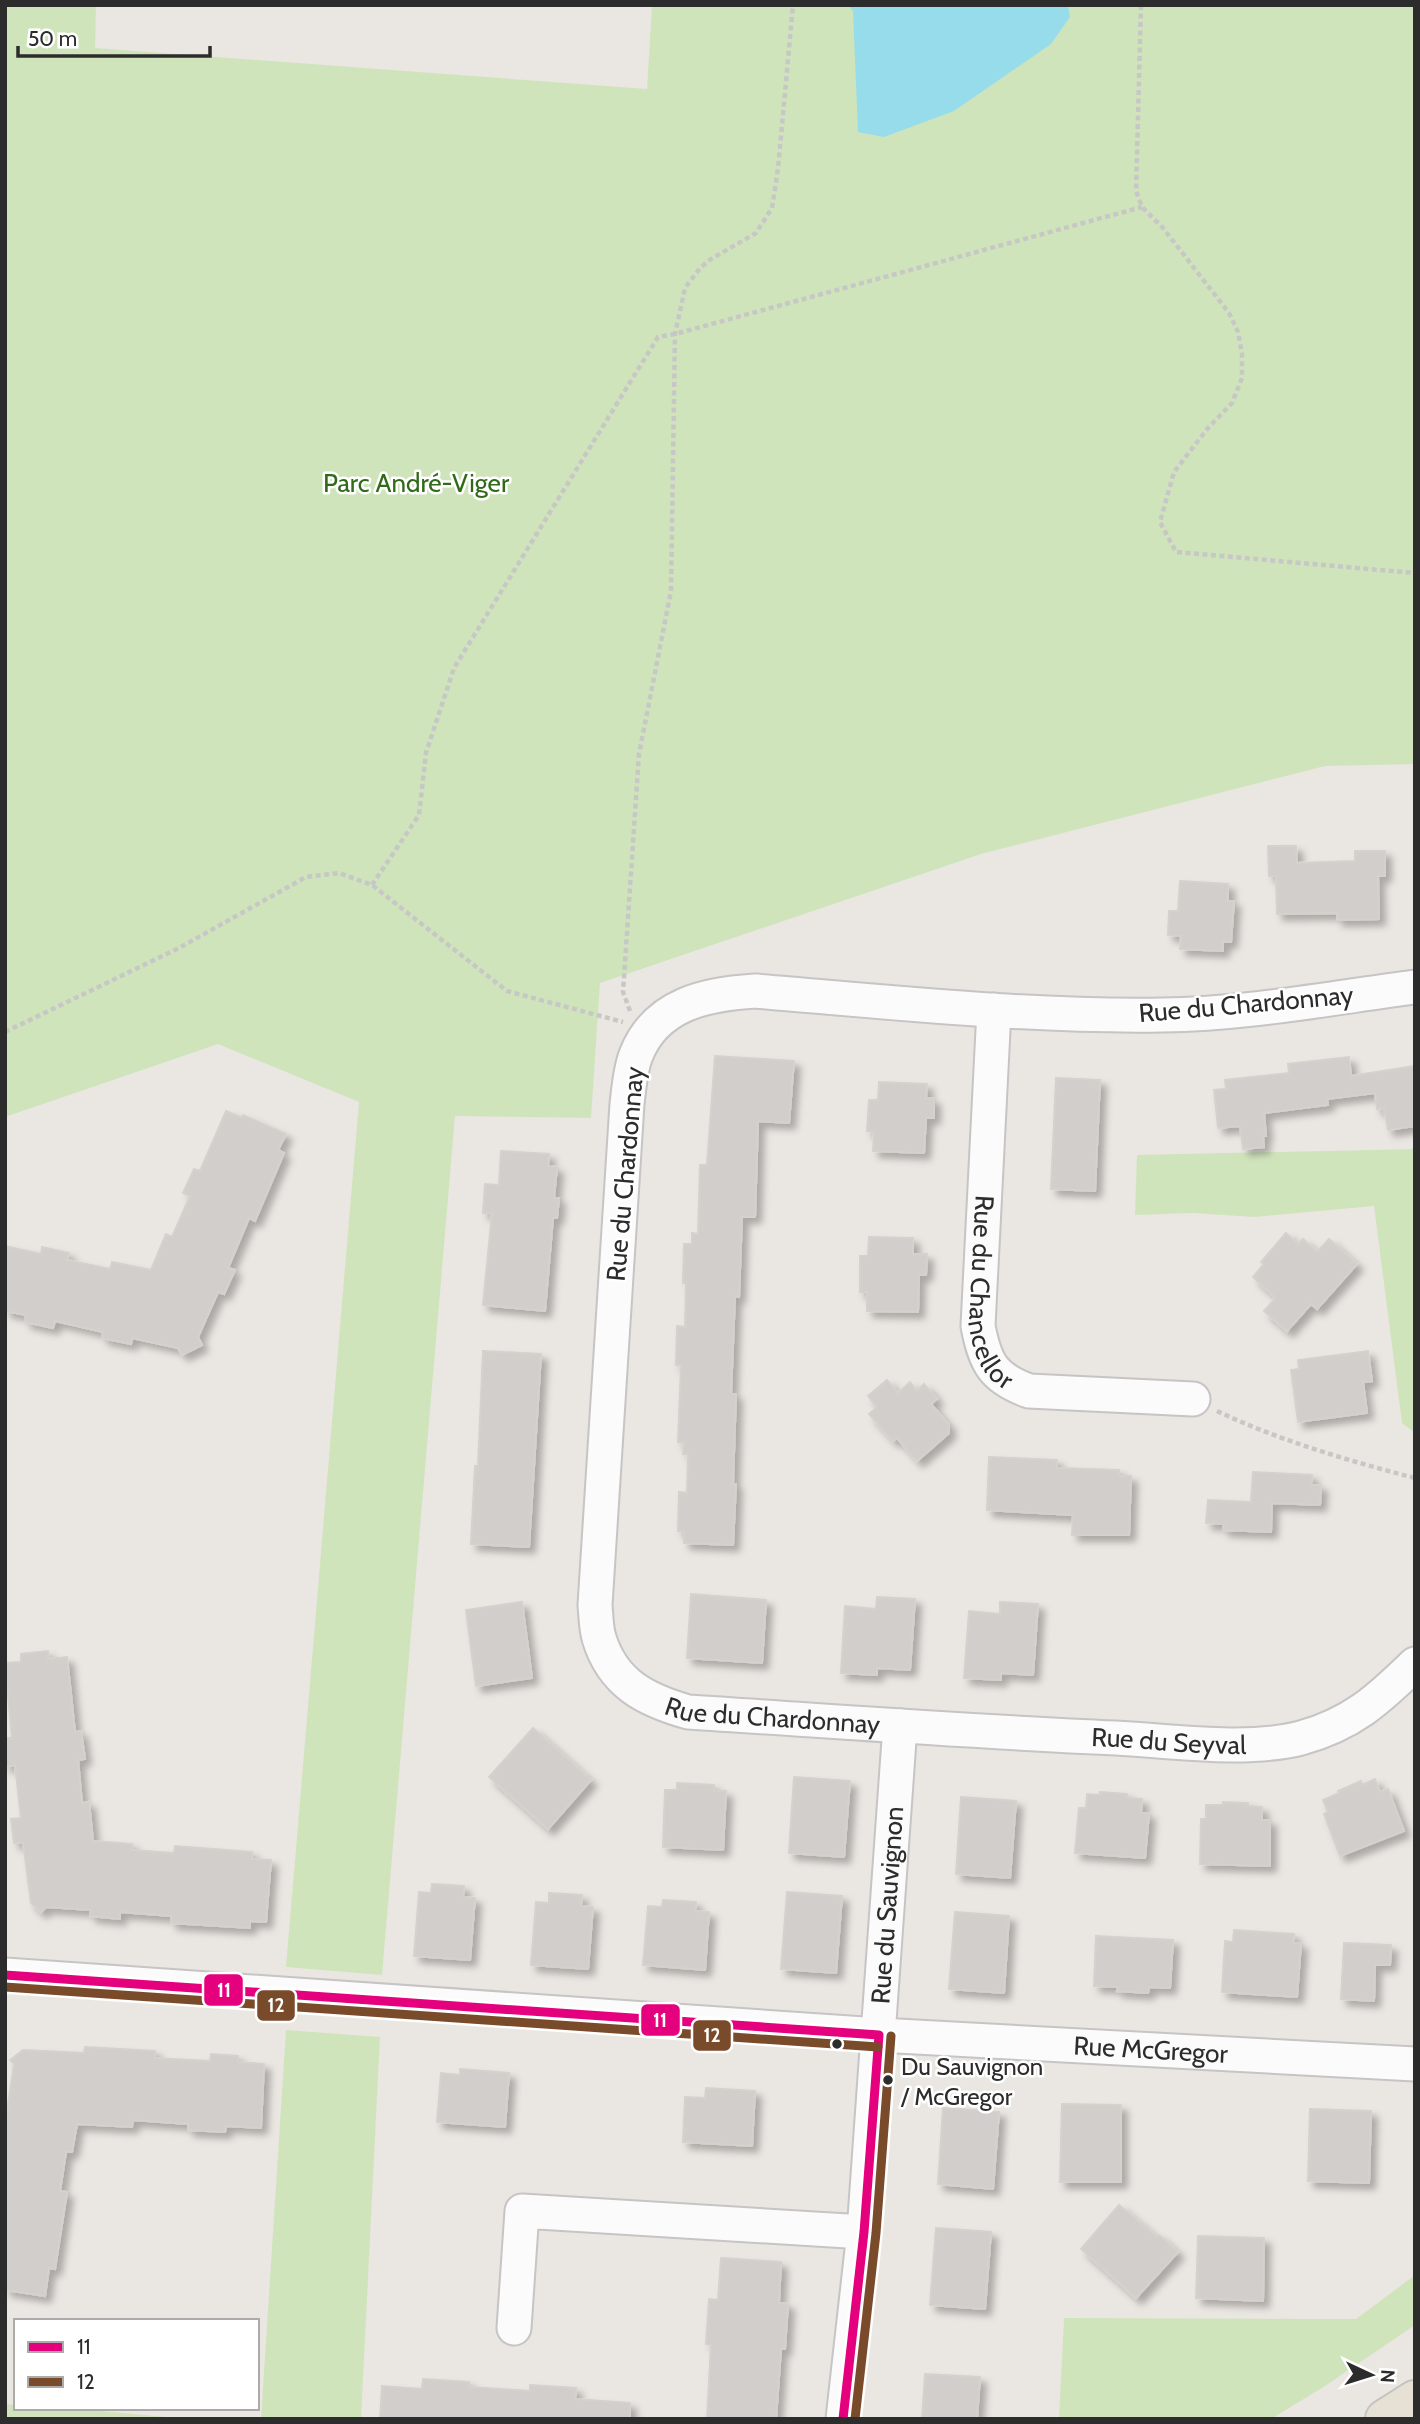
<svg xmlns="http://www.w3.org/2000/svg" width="1420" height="2424" font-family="Cabin,sans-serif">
<defs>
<filter id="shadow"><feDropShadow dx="6" dy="6" stdDeviation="3.5" flood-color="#0004"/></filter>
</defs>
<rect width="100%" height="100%" fill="#eae6e2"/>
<!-- green -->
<path fill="#d0e4bc" d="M5,5H96L95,48L647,89L652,5H1415V764L1325,766L981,854L600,983L591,1118L455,1116L382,1975L286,1967L359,1102L218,1044L5,1117Z
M1415,1149V1433L1402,1423L1374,1206L1254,1217L1193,1213L1135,1215L1137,1155Z
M286,2030L380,2037L361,2419H261Z
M1415,2275V2325L1325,2386L1271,2419H1059L1064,2318L1356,2319Z
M5,2404L16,2405V2408H66L189,2419H5Z"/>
<!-- water -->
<path fill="#97dcea" d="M848,5H1068L1070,17L1051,44L954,111L884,137L858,132L853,11Z"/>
<!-- building -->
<path fill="#d1cecb" stroke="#d5d2ce" stroke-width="2" filter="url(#shadow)" d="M1268,846H1296L1297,863L1355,861V851H1385V876H1378L1379,919L1337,920V913L1277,914L1276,876H1269Z
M1180,881L1228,884V901H1234L1231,942H1223V951L1180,949L1181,936L1168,935L1169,911H1178Z
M715,1056L794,1061L789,1123L758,1121L755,1217H742L739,1297L735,1296L731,1394H736L733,1484H736L733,1545L684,1543V1532L678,1531L679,1492L687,1493L688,1454H683L684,1442H678L681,1365H676L677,1326L685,1327L686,1283H683L684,1244H692V1233L698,1234L700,1165H707Z
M1349,1057L1351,1076L1415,1066V1126L1388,1130L1384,1108L1377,1109L1375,1093L1327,1099L1328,1105L1264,1113L1266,1136H1263L1264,1147L1243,1149L1240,1126L1218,1128L1214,1090L1226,1089L1225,1080L1289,1073L1288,1064Z
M1056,1078L1100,1080L1095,1191L1051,1189Z
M879,1082L927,1084L926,1098L934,1099V1118H926L924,1153L873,1151L874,1132L867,1131L869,1100H878Z
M226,1111L242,1118L243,1115L286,1134L278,1150L284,1153L255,1221L249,1218L228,1268L235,1270L224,1294L218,1292L198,1337L202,1345L182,1355L178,1348L132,1338L131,1344L102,1338L103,1332L55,1321L53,1328L25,1322L26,1315L5,1311V1246L41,1254L42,1247L69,1253L67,1260L110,1269L112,1262L151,1270L166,1234L172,1237L190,1196L183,1193L194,1169L200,1171Z
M501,1151L549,1154L548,1166L557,1167L554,1198H559L557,1218H553L545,1311L483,1305L492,1213H483L485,1184L499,1185Z
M1286,1233L1298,1244L1303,1239L1317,1252L1329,1239L1357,1264L1317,1309L1311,1304L1287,1331L1264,1311L1276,1298L1253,1277L1264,1264L1261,1262Z
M869,1237L913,1238V1254H927L926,1275H919L918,1312L867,1311V1292H860V1256H868Z
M483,1351L541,1354L529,1547L471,1544L475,1466H478Z
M1368,1351L1372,1381L1363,1382L1367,1413L1298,1422L1291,1370L1299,1369L1298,1360Z
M887,1380L898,1393L910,1382L917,1391L924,1384L937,1399L931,1404L949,1425V1433L917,1461L897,1438L893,1441L869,1414L877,1407L868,1396Z
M989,1457L1057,1460V1468L1119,1470V1476H1131L1129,1535H1072L1073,1515L987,1510Z
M1253,1472L1312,1475L1311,1485H1321L1320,1505L1272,1503L1271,1532L1223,1530L1224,1524L1206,1523L1208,1500L1251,1502Z
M691,1594L766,1600L762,1663L687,1658Z
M877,1597L915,1599L910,1670L877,1668V1675L841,1673L845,1606L876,1609Z
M522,1602L532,1678L476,1686L466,1610Z
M1000,1602L1038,1604L1033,1675L1001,1673V1680L964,1678L969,1611L1000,1614Z
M48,1651V1659L67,1657L75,1732L81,1731L85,1759L78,1760L82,1803L89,1802L93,1841L132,1844V1850L174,1853L175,1846L252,1852V1859L271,1860L266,1922L250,1921V1928L171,1923V1916L120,1912V1919L90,1916L91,1910L46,1907L41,1912L31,1903L23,1842L14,1843L11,1819L21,1818L15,1765L5,1766V1738H12L5,1663L21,1662V1654Z
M533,1728L591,1780L548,1829L489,1777Z
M794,1777L850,1781L844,1857L789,1853Z
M1375,1779L1380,1792L1388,1789L1404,1831L1340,1856L1324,1814L1328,1812L1323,1800L1339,1793L1338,1791L1361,1781L1362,1785Z
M677,1783L714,1785V1791H726L723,1850L663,1847L665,1790H677Z
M1100,1792L1127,1794V1798L1142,1799L1141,1813H1149L1145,1858L1075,1853L1079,1808H1086L1087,1794L1100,1795Z
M961,1797L1016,1801L1010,1878L956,1874Z
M1223,1802L1248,1803V1806L1262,1807V1820H1270V1866L1200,1864L1201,1819H1206V1805H1223Z
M432,1884L464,1886L463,1897L475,1898L470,1960L414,1956L419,1892L431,1893Z
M787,1892L842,1896L836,1973L781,1969Z
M549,1893L582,1895L581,1906L593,1907L588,1969L531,1965L536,1902L549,1903Z
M663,1900L696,1902L695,1911L709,1912L705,1970L643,1965L648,1906L662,1907Z
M955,1912L1009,1916L1004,1993L949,1989Z
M1234,1930L1294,1934L1293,1943H1301L1297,1997L1222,1992L1225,1941L1233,1942Z
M1096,1936L1173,1940L1170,1988L1149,1987L1148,1993L1117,1991L1118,1987L1094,1986Z
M1344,1943L1391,1945L1390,1965H1375L1374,2001L1341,1999Z
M85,2047L155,2051V2058L210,2061L211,2054L238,2056V2062L264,2064L261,2128L226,2126L225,2132L188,2130V2124L133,2120L132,2127L77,2124L72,2152H66L60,2191L67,2192L55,2269L49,2268L45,2296L5,2290V2125L14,2064L10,2060L23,2050L84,2053Z
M460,2069L509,2073L505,2127L437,2122L441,2073L460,2075Z
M706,2088L755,2091L752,2146L683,2142L685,2097L705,2098Z
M1062,2104L1121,2105V2182H1060Z
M943,2108L999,2112L993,2189L938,2184Z
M1310,2109L1371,2111L1369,2183L1308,2181Z
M1119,2205L1157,2237L1159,2235L1178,2252L1136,2298L1081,2249Z
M936,2228L991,2232L985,2309L930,2305Z
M1198,2236L1264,2238L1263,2301L1196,2298Z
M721,2258L781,2262L779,2303L788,2304L785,2349H781L776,2419H707L711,2345L706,2344L709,2299L718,2300Z
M925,2374L980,2377L977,2419H922Z
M423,2379L469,2382V2387L530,2391V2385L576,2388L575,2399L630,2403V2419H380L382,2386L422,2389Z"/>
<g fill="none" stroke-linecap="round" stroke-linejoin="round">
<!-- minor casing -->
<g stroke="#c6c4c5" stroke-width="37">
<g id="minor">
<path id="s1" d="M1415,987C1331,998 1247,1014 1162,1015C1026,1017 890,1002 755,991C706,994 656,1004 636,1055C630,1070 629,1088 627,1104L595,1605C596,1616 596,1628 599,1638C613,1684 646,1700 688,1712C831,1721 973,1732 1116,1738C1172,1741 1247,1752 1301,1738C1352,1724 1378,1700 1415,1664"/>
<path id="s2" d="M994,1010L978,1326C985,1363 993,1378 1029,1391L1193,1399"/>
<path id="s3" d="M5,1975L879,2035L1415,2064"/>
<path d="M514,2328L522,2211L864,2232"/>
<path id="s4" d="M843,2419L864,2232L900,1726"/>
</g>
</g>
<!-- major casing -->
<g stroke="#c6c4c2" stroke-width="42">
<path id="major" d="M1385,2419L1415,2400"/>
</g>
<!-- path -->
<path stroke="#c7c7c6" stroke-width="4.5" stroke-dasharray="5 3.5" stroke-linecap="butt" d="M1141,5L1136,191L1142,207L1163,228L1229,313L1238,332L1242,354V378L1232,403L1208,428L1174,472L1160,522L1176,552L1415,573
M372,885L419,815L426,753L454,668L658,337L675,334L1142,207
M630,1011L623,992L639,754L671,591L675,334L685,288L700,268L711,259L756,233L772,208L778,169L793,5
M5,1032L179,948L306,877L339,873L372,885L507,991L623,1022
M1217,1411C1278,1440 1349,1461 1415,1478"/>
<!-- minor -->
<use href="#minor" stroke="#fcfbfb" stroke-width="33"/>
<!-- major -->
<use href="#major" stroke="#e7e1d5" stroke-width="38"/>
<!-- bus-1 casing -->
<g stroke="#fff" stroke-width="14">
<path id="bus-1" d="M5,1975L879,2035
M843,2419L864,2232L879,2035"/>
</g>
<!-- bus-2 casing -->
<g stroke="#fff" stroke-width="14">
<path id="bus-2" d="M5,1987L878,2047
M855,2419L876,2233L891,2036"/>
</g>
<!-- bus-1 -->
<use href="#bus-1" stroke="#e5007d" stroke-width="9"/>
<!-- bus-2 -->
<use href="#bus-2" stroke="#7a4b2a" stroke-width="9"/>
</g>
<!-- markers -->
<g fill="#2c2c2c" stroke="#fff" stroke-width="2.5">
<circle cx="837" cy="2044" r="6"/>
<circle cx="888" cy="2080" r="6"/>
</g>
<g text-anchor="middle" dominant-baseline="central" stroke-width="5" stroke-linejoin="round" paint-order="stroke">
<!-- bus labels -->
<g font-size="24" fill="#2c2c2c" stroke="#fff" text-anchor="start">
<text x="901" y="2066">Du Sauvignon<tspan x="901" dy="30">/ McGregor</tspan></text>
</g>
<!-- park labels -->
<g font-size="26" fill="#326a1b" stroke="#fff">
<text x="416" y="483">Parc André-Viger</text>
</g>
<!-- street labels -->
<g font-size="26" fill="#2c2c2c" stroke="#fff">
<text transform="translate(1246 1004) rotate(-5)">Rue du Chardonnay</text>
<text transform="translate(625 1174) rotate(-85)">Rue du Chardonnay</text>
<text stroke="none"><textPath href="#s2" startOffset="285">Rue du Chancellor</textPath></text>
<text stroke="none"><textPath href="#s1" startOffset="1598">Rue du Chardonnay</textPath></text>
<text stroke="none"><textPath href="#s1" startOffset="1995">Rue du Seyval</textPath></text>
<text stroke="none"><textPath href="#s4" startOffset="516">Rue du Sauvignon</textPath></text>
<text stroke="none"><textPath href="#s3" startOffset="1148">Rue McGregor</textPath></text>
</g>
</g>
<g stroke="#fff" stroke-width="2.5">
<rect x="203" y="1973" width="41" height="34" rx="7" fill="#e5007d"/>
<rect x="256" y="1989" width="40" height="33" rx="7" fill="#7a4b2a"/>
<rect x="640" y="2003" width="41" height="34" rx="7" fill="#e5007d"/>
<rect x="692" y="2019" width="40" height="33" rx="7" fill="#7a4b2a"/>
</g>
<g font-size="19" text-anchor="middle" font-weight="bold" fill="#fff">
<text x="224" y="1997">11</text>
<text x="276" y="2012">12</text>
<text x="660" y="2027">11</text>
<text x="712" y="2042">12</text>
</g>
<!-- border -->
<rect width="1420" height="2424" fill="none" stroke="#2c2c2c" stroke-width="14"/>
<!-- legend -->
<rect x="14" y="2319" width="245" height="91" fill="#ffffff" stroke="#ababab" stroke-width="2"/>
<rect x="28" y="2342" width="35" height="10" fill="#e5007d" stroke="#ababab" stroke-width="2"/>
<text x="77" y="2354" font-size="21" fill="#2c2c2c">11</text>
<rect x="28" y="2377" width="35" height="10" fill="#7a4b2a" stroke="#ababab" stroke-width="2"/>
<text x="77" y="2389" font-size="21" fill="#2c2c2c">12</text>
<!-- north arrow -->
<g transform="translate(1371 2375) rotate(94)" stroke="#ffffff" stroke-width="5" paint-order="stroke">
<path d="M0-5L12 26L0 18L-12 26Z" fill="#2c2c2c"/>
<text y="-10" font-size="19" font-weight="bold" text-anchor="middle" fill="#2c2c2c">N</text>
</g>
<!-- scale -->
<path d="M18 46v10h192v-10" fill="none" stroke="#2c2c2c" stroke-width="3.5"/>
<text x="28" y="46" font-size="21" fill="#2c2c2c" stroke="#ffffff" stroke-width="5" paint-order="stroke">50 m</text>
</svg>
